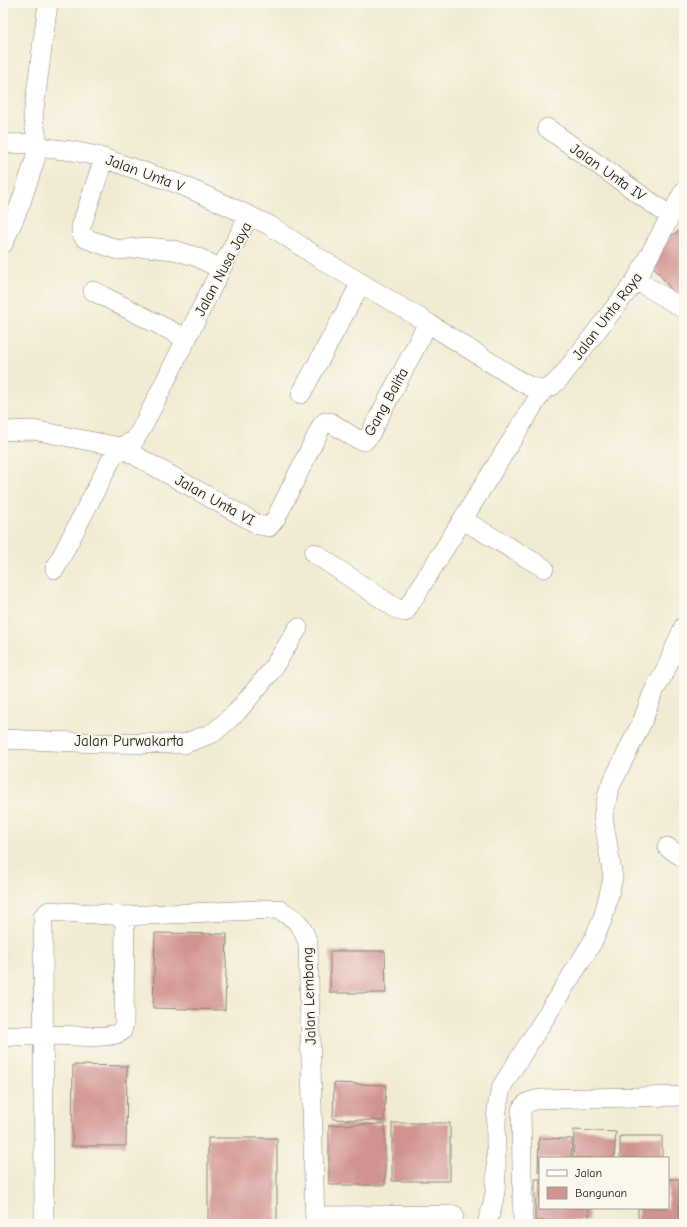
<svg xmlns="http://www.w3.org/2000/svg" width="687" height="1227" font-family="'Comic Neue',sans-serif">
<rect width="100%" height="100%" fill="#fbf7ec"/>
<filter id="ink" filterUnits="userSpaceOnUse"><feTurbulence type="fractalNoise" baseFrequency=".025" numOctaves="2"/><feDisplacementMap in="SourceGraphic" scale="8" xChannelSelector="R" yChannelSelector="G"/><feConvolveMatrix kernelMatrix="1 2 1 2 8 2 1 2 1" color-interpolation-filters="sRGB"/></filter>
<filter id="wash" filterUnits="userSpaceOnUse"><feTurbulence type="fractalNoise" baseFrequency=".012" numOctaves="4" result="noise"/><feDisplacementMap in="SourceGraphic" scale="16" xChannelSelector="R" yChannelSelector="G"/><feGaussianBlur stdDeviation="0.9" result="paint"/><feColorMatrix in="noise" values="0 0 0 0 0 0 0 0 0 0 0 0 0 0 0 0 0 1.4 0 .05"/><feComposite in="paint" operator="in"/></filter>
<g filter="url(#wash)">
<rect width="100%" height="100%" fill="#f2ebd3"/>
<g id="blocks">
<!-- building -->
<path fill="#d19392" d="M684,227V296L679,300L648,259L662,243Z
M155,933L227,934L225,1010L153,1008Z
M330,951H385L386,993H330Z
M73,1065L127,1066L126,1146H72Z
M334,1083L386,1085L384,1121L333,1119Z
M392,1123H450V1181H392Z
M385,1124V1185H329V1125Z
M574,1130L616,1132L614,1158H573Z
M620,1136H662V1158H620Z
M208,1138H277V1222H208Z
M539,1138L572,1139L571,1158H540V1172H538Z
M535,1179H540V1208H589V1221H535Z
M668,1179H679V1222H638V1208H668Z"/>
</g>
</g>
<g filter="url(#ink)">
<use href="#blocks" fill-opacity="0" stroke="#878478" stroke-width="1"/>
<g fill="none" stroke-linecap="round" stroke-linejoin="round">
<!-- minor casing -->
<g stroke="#878478" stroke-width="20">
<path id="minor" d="M547,128L670,216
M3,144L38,143L46,148L73,151L97,156L179,184L224,204L269,225L319,258L428,323L518,380L529,386L543,390
M104,158L81,227V233L85,238L118,250L146,247L174,250L197,257L221,269
M3,244L20,205L35,160L38,143L33,117L48,3
M636,280L684,309
M93,291L187,339
M543,390L552,386L562,376L636,280L684,191
M301,394L361,283
M3,431L33,430L120,447L134,441L144,424L221,269L249,216
M120,447L259,525L269,527L276,518L322,425L325,422H330L355,438L364,441L369,436L428,323
M463,520L544,568
M314,553L397,609L405,612L543,390
M55,569L111,460L120,447
M3,739L98,743L183,744L213,733L237,712L271,671L298,628
M667,847L684,858
M3,1037C16,1036 30,1035 43,1035C60,1034 111,1041 122,1031L124,1024L125,916
M315,1216L454,1215
M44,1224L43,917L49,911L125,916L278,909C297,920 300,921 308,943L315,1224
M487,1224C490,1213 494,1202 495,1191C499,1156 491,1120 502,1086L592,943L603,918L613,878L603,816L609,789L643,720L652,695L666,669L684,626
M523,1224L521,1110C525,1102 531,1101 540,1099L684,1096"/>
</g>
<!-- minor -->
<use href="#minor" stroke="#fff" stroke-width="19"/>
</g>
</g>
<g text-anchor="middle" dominant-baseline="central" stroke-width="3.5" stroke-linejoin="round" paint-order="stroke">
<!-- street labels -->
<g font-size="15" fill="#1c1c1c" stroke="#fbf7ec">
<text transform="translate(608 172) rotate(35)">Jalan Unta IV</text>
<text transform="translate(145 173) rotate(20)">Jalan Unta V</text>
<text transform="translate(223 269) rotate(-62)">Jalan Nusa Jaya</text>
<text transform="translate(607 316) rotate(-53)">Jalan Unta Raya</text>
<text transform="translate(386 402) rotate(-61)">Gang Balita</text>
<text transform="translate(215 500) rotate(29)">Jalan Unta VI</text>
<text x="129" y="741">Jalan Purwakarta</text>
<text transform="translate(309 996) rotate(-92)">Jalan Lembang</text>
</g>
</g>
<!-- margin -->
<rect width="687" height="1227" fill="none" stroke="#fbf7ec" stroke-width="16"/>
<!-- legend -->
<rect x="539" y="1157" width="130" height="52" fill="#fbf7ec" stroke="#a29f99"/>
<rect x="547" y="1170" width="20" height="6" fill="#ffffff" stroke="#a29f99"/>
<text x="575" y="1177" font-size="12" fill="#1c1c1c">Jalan</text>
<rect x="547" y="1187" width="20" height="12" fill="#d19392" stroke="#a29f99"/>
<text x="575" y="1197" font-size="12" fill="#1c1c1c">Bangunan</text>
</svg>
